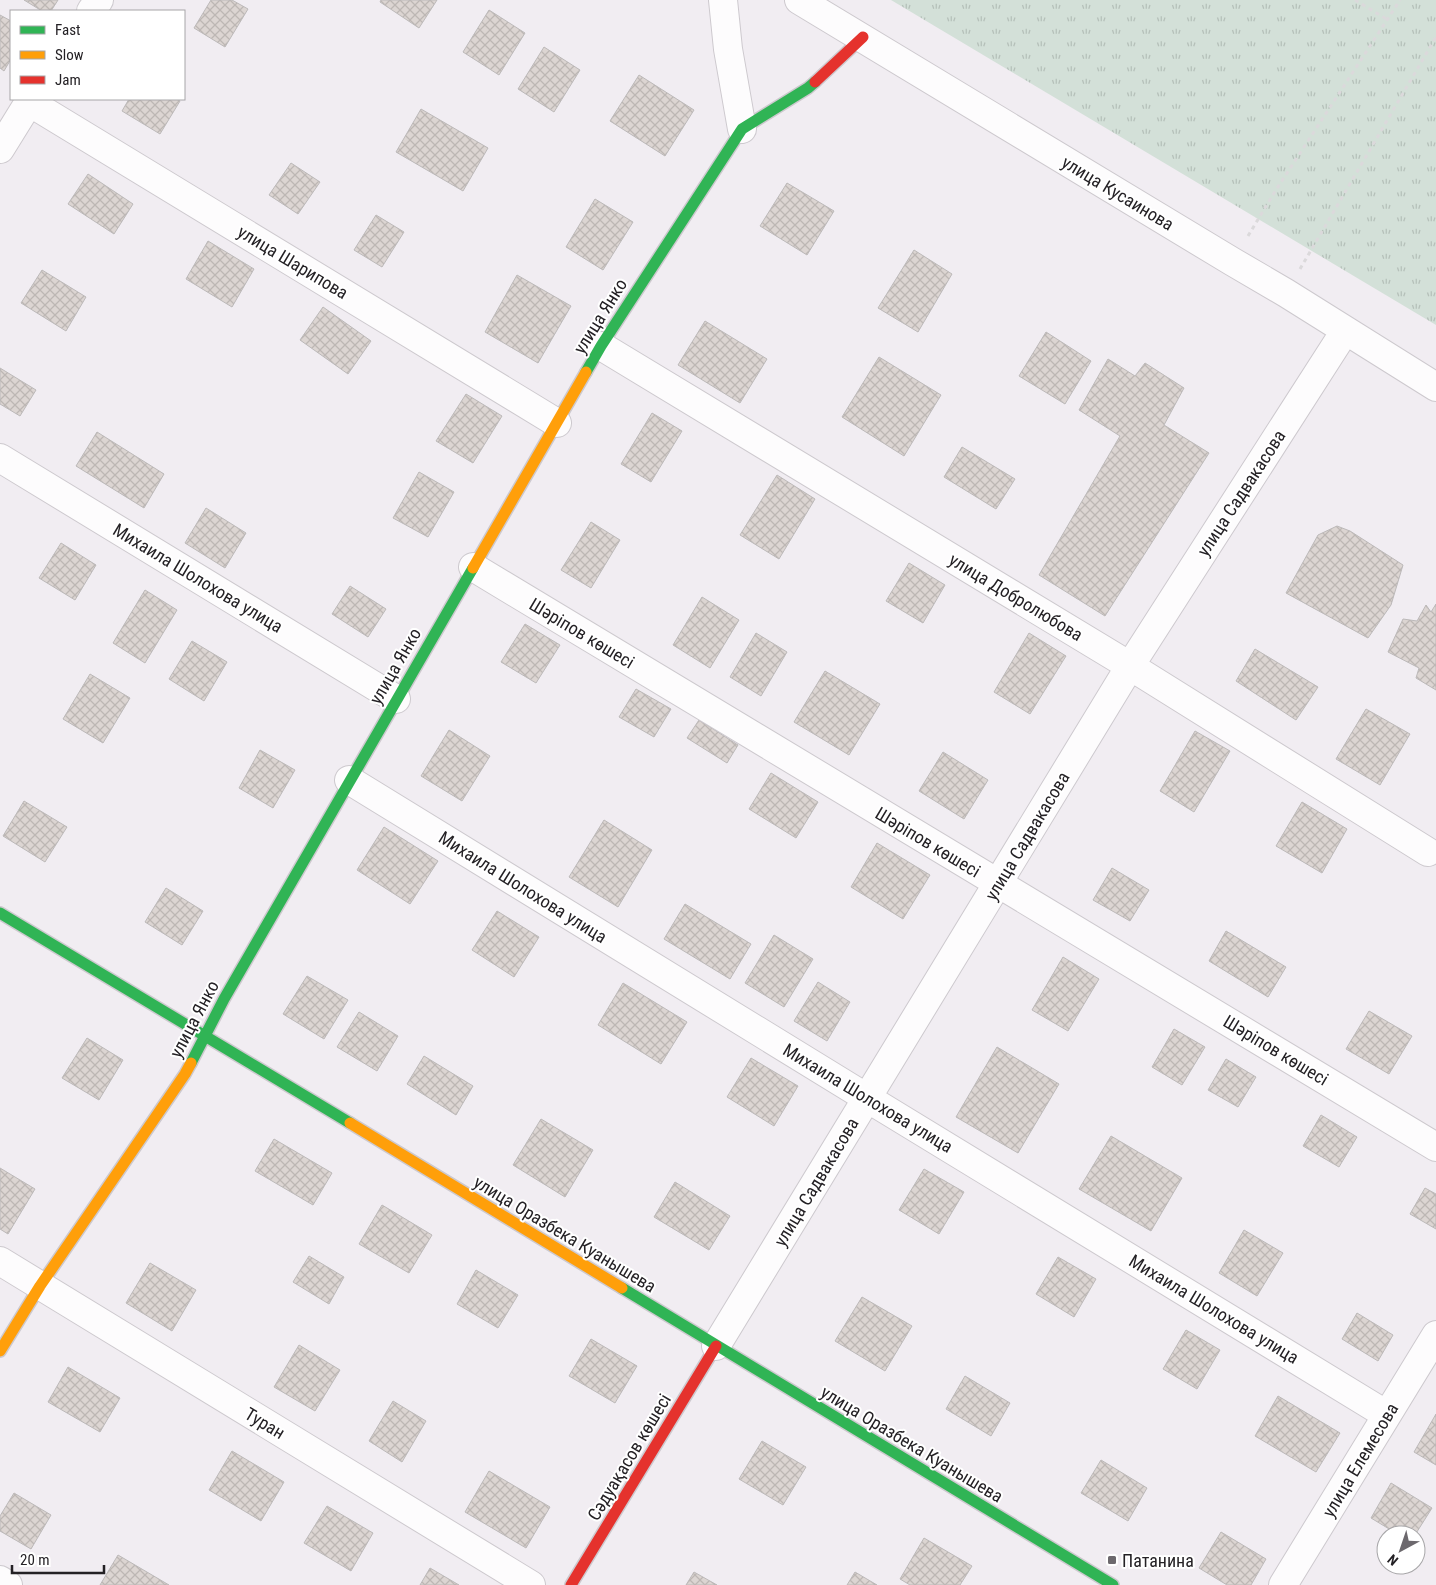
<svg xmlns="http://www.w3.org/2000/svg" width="1436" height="1585" font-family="'Roboto Condensed',sans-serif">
<defs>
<pattern id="grass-tufts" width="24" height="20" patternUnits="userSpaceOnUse" patternTransform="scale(1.25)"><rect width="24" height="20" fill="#d3e0d8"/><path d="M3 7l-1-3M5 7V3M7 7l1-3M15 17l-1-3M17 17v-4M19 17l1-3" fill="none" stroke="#b5c0b9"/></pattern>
<pattern id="building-cross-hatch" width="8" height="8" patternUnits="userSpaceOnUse" patternTransform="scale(1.25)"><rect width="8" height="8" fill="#dcd5d2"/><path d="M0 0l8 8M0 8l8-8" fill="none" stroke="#bdb7b4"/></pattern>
</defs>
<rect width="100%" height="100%" fill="#f1edf2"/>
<!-- grass -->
<path fill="url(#grass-tufts)" d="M891,0H1436V325Z"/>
<!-- building -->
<path fill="url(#building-cross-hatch)" stroke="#bcb9b9" d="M24,0H58L51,11H42Z
M211,0H232L248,9L225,47L194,28Z
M381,0H437L419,28L380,2Z
M489,10L525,33L499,75L463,52Z
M0,15L11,21V59L4,71L0,68Z
M544,47L580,70L554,112L518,89Z
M639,75L694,110L665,156L610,121Z
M129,99H176L180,101L160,134L122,111Z
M421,109L488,148L463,191L396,152Z
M291,163L320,182L298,214L269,195Z
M88,174L133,204L114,234L68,204Z
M787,183L834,211L807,255L760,226Z
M595,199L633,222L603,270L566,247Z
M376,215L404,232L382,267L354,250Z
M208,241L254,269L232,307L186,279Z
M914,250L952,274L918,332L878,308Z
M42,270L86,297L66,331L21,303Z
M517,275L571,306L538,363L485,332Z
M323,307L371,341L348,374L300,340Z
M705,321L767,359L740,403L678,365Z
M1046,332L1091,361L1065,404L1019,376Z
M879,357L941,395L904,456L842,417Z
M1108,359L1135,376L1145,363L1184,388L1164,425L1209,453L1105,616L1039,575L1120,436L1079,410Z
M0,368L36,390L20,416L0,404Z
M466,394L502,416L473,463L436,441Z
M652,413L682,431L651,482L621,464Z
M97,432L164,474L144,508L76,466Z
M962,447L1015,479L996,509L944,477Z
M419,472L454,492L428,537L393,518Z
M777,475L815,499L779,559L740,535Z
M206,508L246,533L225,568L185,543Z
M591,522L620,540L591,588L561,570Z
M1337,526L1350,531L1403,565L1391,605L1368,638L1286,593L1318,535Z
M61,543L96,565L75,600L39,578Z
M909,563L945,585L923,623L886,601Z
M350,586L386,609L368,637L332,614Z
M145,590L177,610L145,663L113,643Z
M702,597L739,620L710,668L673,645Z
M1436,604V690L1416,678L1419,668L1388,652L1403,619L1417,621L1426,605L1431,612Z
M525,624L560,645L536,683L501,662Z
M756,633L787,652L761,696L730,677Z
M1029,633L1066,656L1030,714L994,692Z
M192,641L227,662L204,701L169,679Z
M1255,649L1318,687L1296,720L1236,681Z
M825,671L880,704L849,755L794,722Z
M90,674L130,698L103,743L63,719Z
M636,689L671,709L654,737L619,717Z
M1366,709L1410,734L1380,785L1336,759Z
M699,720L738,745L727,763L687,738Z
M449,730L490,756L462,801L421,776Z
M1195,731L1230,751L1194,812L1160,791Z
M260,750L295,770L273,808L239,788Z
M943,752L988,780L964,819L919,791Z
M771,773L818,802L796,838L749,809Z
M24,801L67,827L45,862L3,836Z
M1302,802L1347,829L1322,873L1276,846Z
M604,820L652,850L618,907L569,877Z
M384,827L438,861L410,904L357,870Z
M877,843L930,875L903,919L851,887Z
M1112,868L1149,890L1130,921L1093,900Z
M166,888L203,911L182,945L145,922Z
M685,904L751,944L730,979L664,939Z
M497,911L539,937L514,977L472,950Z
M1226,931L1286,967L1268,997L1209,961Z
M774,935L813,959L784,1007L745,983Z
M1063,957L1099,979L1068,1031L1032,1010Z
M307,976L348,1000L324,1039L283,1014Z
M818,982L850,1002L827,1041L794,1021Z
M623,983L687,1022L661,1064L598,1025Z
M1369,1011L1412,1036L1389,1074L1346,1049Z
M359,1012L398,1036L377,1071L337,1047Z
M1174,1029L1205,1047L1182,1085L1152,1067Z
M87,1038L123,1060L99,1100L62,1078Z
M997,1047L1059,1084L1018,1153L956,1117Z
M424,1056L473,1086L456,1115L407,1084Z
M751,1058L798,1086L774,1126L727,1097Z
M1226,1059L1256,1077L1238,1107L1208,1090Z
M1321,1115L1357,1137L1339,1167L1303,1146Z
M541,1119L593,1150L565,1197L513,1165Z
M1111,1136L1182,1178L1151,1231L1079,1189Z
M274,1139L332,1173L313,1205L255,1171Z
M0,1168L35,1189L8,1234L0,1229Z
M924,1169L964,1192L939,1234L899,1210Z
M675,1182L730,1216L709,1250L654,1217Z
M1425,1188L1436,1194V1229L1410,1214Z
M382,1205L432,1235L409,1273L359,1244Z
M1244,1230L1283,1253L1257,1296L1219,1273Z
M309,1256L344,1277L329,1304L293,1282Z
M1058,1257L1096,1279L1074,1317L1036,1294Z
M150,1263L196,1290L172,1331L126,1303Z
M476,1270L518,1295L498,1328L457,1304Z
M862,1297L912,1326L885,1371L835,1341Z
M1357,1313L1393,1335L1378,1361L1342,1339Z
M1186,1330L1220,1350L1197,1389L1163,1369Z
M591,1339L637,1366L615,1403L569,1376Z
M299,1345L340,1370L315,1411L274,1387Z
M68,1367L120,1398L100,1432L48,1402Z
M965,1376L1010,1403L991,1436L946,1409Z
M1278,1396L1340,1433L1316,1472L1255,1436Z
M393,1401L426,1421L402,1462L369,1441Z
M1436,1414V1465L1414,1452Z
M762,1441L806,1467L783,1505L739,1479Z
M232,1451L284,1482L261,1521L209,1490Z
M1101,1460L1147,1488L1128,1521L1081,1493Z
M489,1471L550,1507L526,1548L465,1512Z
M1391,1483L1432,1508L1415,1535H1399L1371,1518Z
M14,1493L51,1515L31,1549L0,1531V1516Z
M327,1506L373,1533L351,1571L304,1543Z
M1221,1532L1266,1559L1251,1585H1227L1199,1568Z
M924,1538L972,1566L960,1585H910L900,1579Z
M118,1555L169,1585H100Z
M430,1568L459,1585H420Z
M694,1572L717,1585H686Z
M855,1572L877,1585H847Z"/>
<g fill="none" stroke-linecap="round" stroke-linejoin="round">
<!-- street casing -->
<g stroke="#cdc9ce" stroke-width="30">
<path id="street" d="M723,0L728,49L742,129
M799,0L1233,262L1286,293L1436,387
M91,11L99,0
M29,102L557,423
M0,149L31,99
M601,346L1130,666L1428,852
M0,458L396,699
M473,567L1436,1147
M349,780L867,1098L1387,1415
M0,1261L531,1585
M716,1346L1130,666L1345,331
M0,1580L8,1585
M1283,1585L1436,1335"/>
</g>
<!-- fast casing -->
<g stroke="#cdc9ce" stroke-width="14">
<path id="fast" d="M586,372L601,346L742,129L808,88L815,82
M0,913L350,1123
M191,1063L224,999L473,568
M622,1288L1113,1585"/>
</g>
<!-- slow casing -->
<g stroke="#cdc9ce" stroke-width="14">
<path id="slow" d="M473,568L586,372
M350,1123L622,1288
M0,1351L40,1286L185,1074L191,1063"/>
</g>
<!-- jam casing -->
<g stroke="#cdc9ce" stroke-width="14">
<path id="jam" d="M815,82L863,37
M571,1585L716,1346"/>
</g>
<!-- path -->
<path stroke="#dbd9db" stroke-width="3" stroke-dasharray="4 4" stroke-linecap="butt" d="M1355,0L1388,20
M1248,236L1274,193L1400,0
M1300,269L1436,37"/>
<!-- street -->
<use href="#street" stroke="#fdfcfd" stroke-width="28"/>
<!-- fast -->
<use href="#fast" stroke="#30b455" stroke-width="11"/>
<!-- slow -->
<use href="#slow" stroke="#ff9f0a" stroke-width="11"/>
<!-- jam -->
<use href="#jam" stroke="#e5322d" stroke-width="11"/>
</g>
<!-- markers -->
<rect fill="#6c686d" stroke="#fff" stroke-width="2" x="1107" y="1555" width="10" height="10" rx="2.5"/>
<g text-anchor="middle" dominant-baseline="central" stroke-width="4" stroke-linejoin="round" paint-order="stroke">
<!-- street labels -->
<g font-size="18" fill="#242125" stroke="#fff">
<text transform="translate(1118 193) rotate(31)">улица Кусаинова</text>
<text transform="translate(293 262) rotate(31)">улица Шарипова</text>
<text transform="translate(600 316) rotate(-58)">улица Янко</text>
<text transform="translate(1241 493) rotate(-57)">улица Садвакасова</text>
<text transform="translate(198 578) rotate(31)">Михаила Шолохова улица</text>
<text transform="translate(1016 597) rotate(31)">улица Добролюбова</text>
<text transform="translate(582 633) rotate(31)">Шәріпов көшесі</text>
<text transform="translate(395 666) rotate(-60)">улица Янко</text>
<text transform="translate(1027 836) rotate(-59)">улица Садвакасова</text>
<text transform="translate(928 842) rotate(31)">Шәріпов көшесі</text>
<text transform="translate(523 887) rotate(32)">Михаила Шолохова улица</text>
<text transform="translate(194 1019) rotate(-62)">улица Янко</text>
<text transform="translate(1276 1050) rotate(31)">Шәріпов көшесі</text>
<text transform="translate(868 1098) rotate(31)">Михаила Шолохова улица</text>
<text transform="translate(816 1182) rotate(-59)">улица Садвакасова</text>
<text transform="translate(565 1234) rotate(31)">улица Оразбека Куанышева</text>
<text transform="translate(1214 1309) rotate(31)">Михаила Шолохова улица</text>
<text transform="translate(265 1423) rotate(31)">Туран</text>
<text transform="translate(912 1444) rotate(31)">улица Оразбека Куанышева</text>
<text transform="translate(629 1457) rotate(-59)">Сәдуақасов көшесі</text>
<text transform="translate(1360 1460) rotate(-59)">улица Елемесова</text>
</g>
<!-- poi labels -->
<g font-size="18" fill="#242125" stroke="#fff" text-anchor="start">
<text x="1122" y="1560">Патанина</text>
</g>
</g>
<!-- legend -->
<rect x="10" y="10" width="175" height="90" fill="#ffffff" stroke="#a7a6a8"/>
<rect x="20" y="26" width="25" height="8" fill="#30b455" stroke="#a7a6a8"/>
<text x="55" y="35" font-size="15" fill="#242125">Fast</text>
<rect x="20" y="51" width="25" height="8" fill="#ff9f0a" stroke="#a7a6a8"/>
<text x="55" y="60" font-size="15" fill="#242125">Slow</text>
<rect x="20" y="76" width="25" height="8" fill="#e5322d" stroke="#a7a6a8"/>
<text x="55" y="85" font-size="15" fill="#242125">Jam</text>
<!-- north arrow -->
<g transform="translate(1401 1550) rotate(220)"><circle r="24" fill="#ffffff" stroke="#a7a6a8"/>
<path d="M0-4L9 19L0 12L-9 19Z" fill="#6c686d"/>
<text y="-8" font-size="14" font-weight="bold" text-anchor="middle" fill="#242125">N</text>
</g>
<!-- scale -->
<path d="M12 1565v8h92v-8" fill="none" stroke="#242125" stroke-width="2.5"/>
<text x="20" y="1565" font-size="15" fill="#242125" stroke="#ffffff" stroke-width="4" paint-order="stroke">20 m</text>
</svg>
